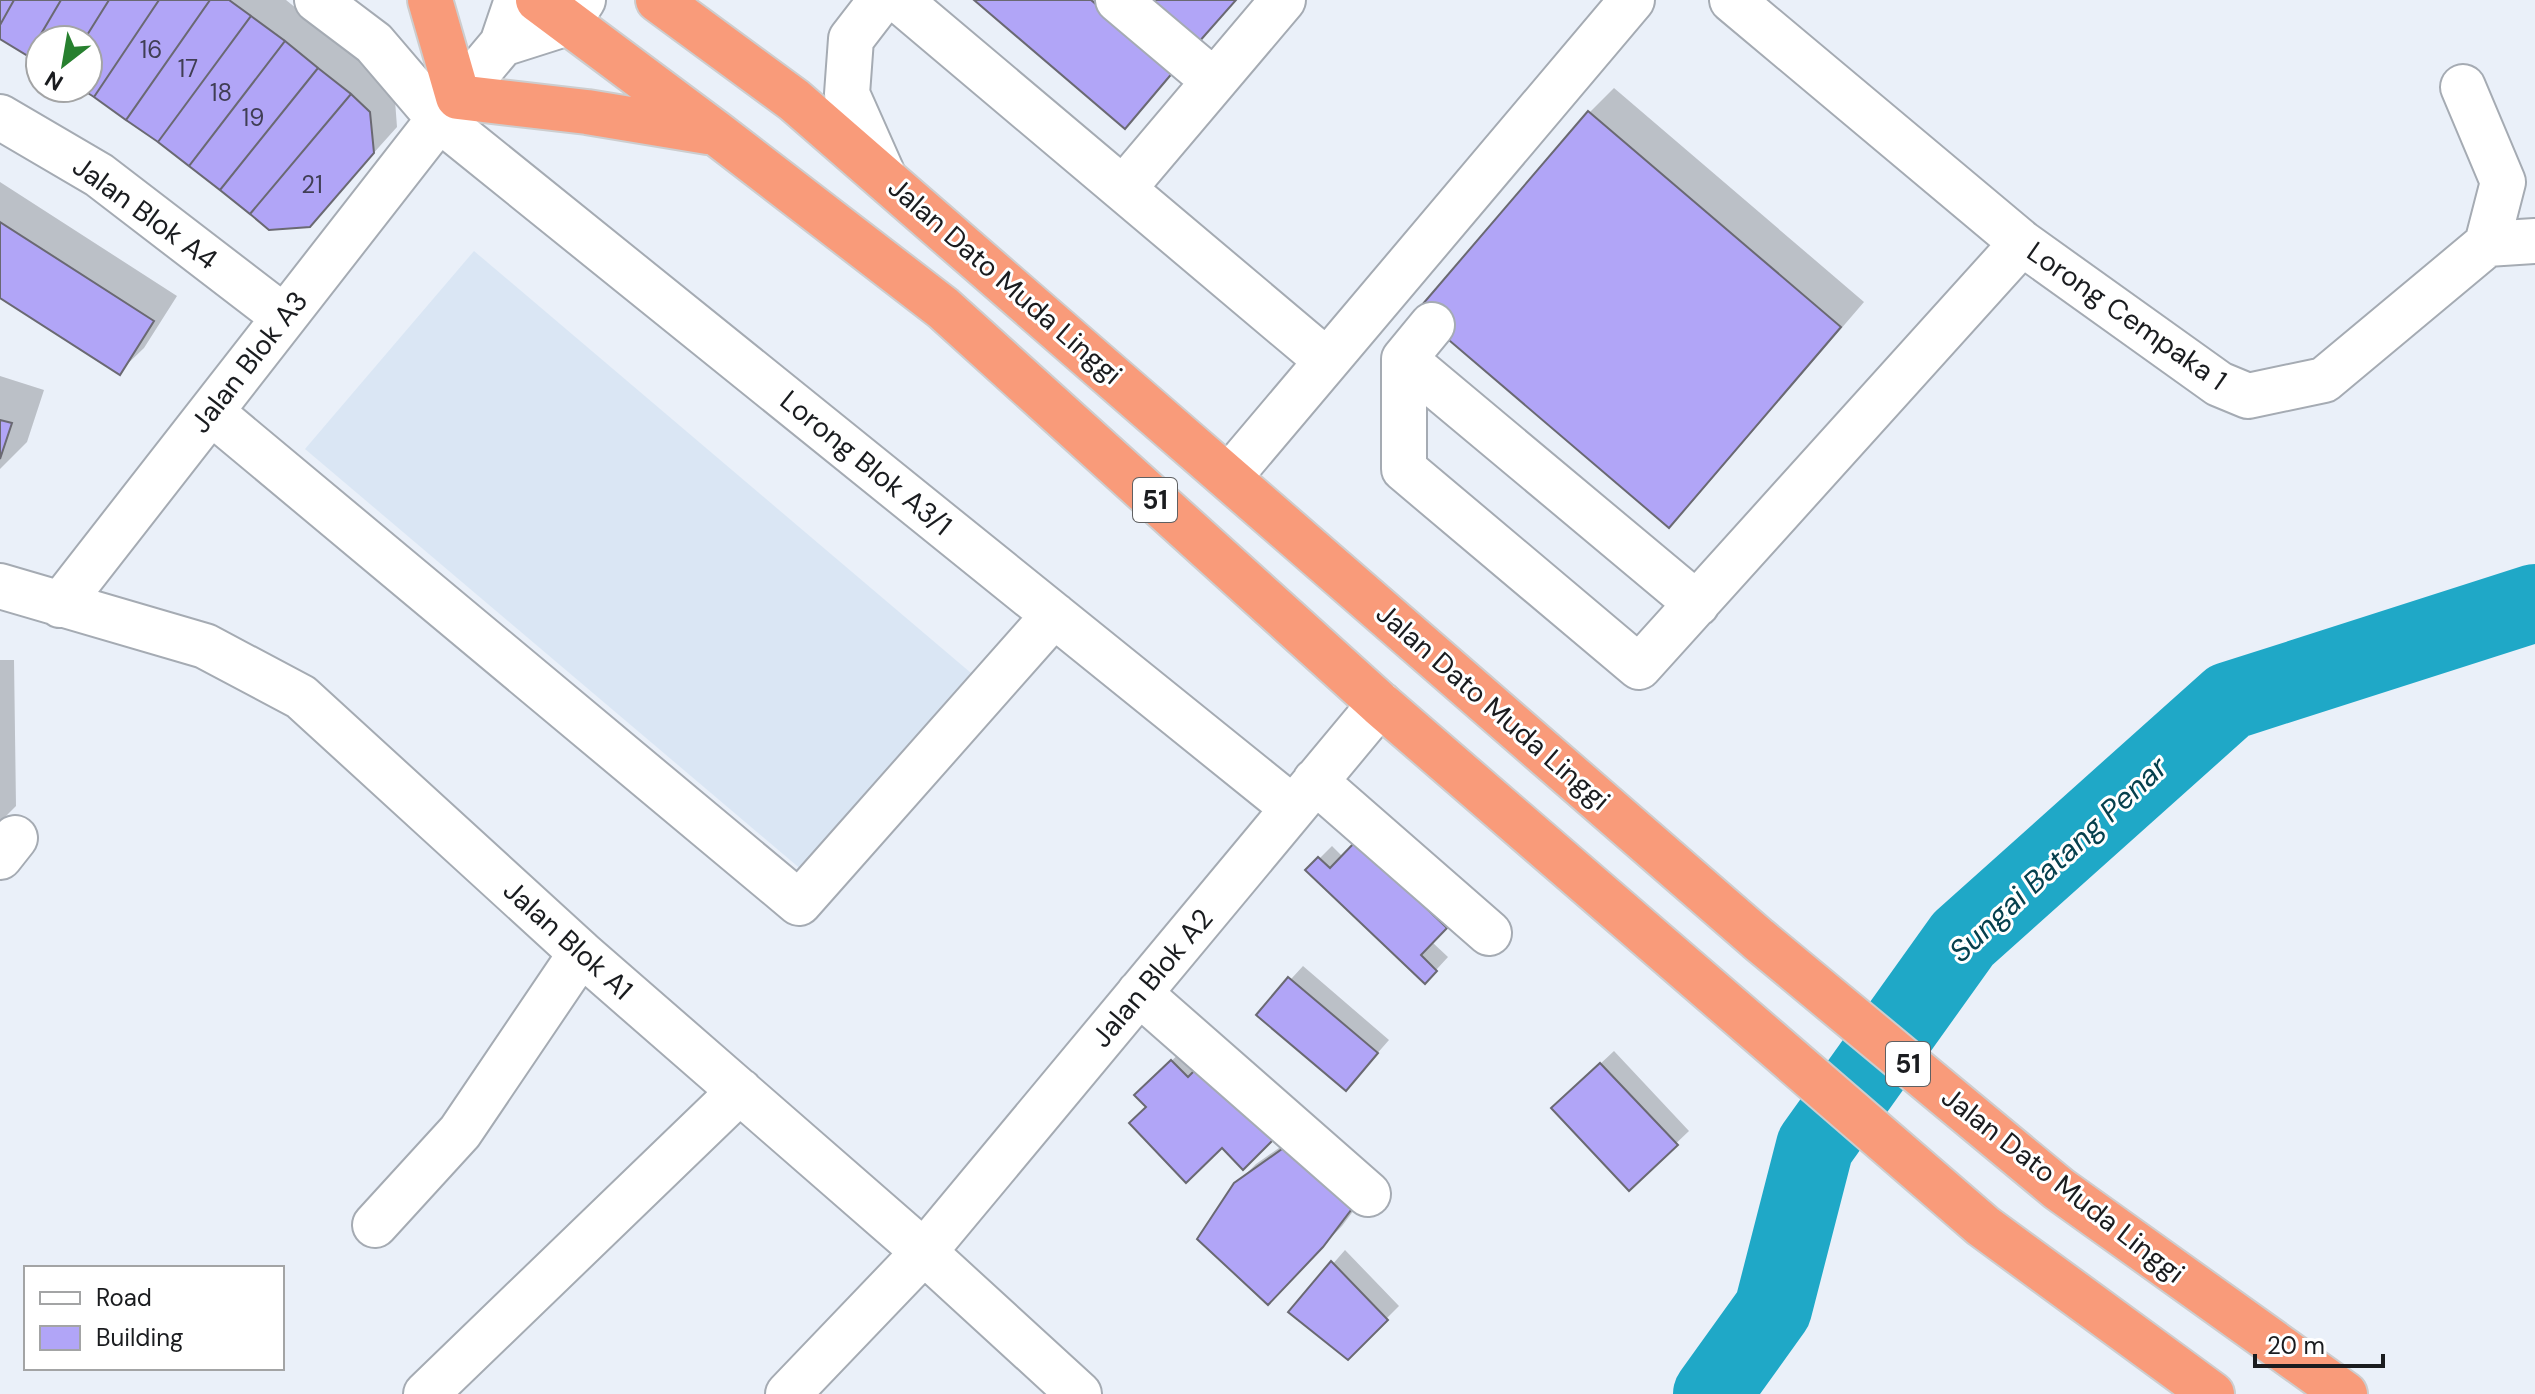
<svg xmlns="http://www.w3.org/2000/svg" width="2535" height="1394" font-family="'DM Sans',sans-serif">
<rect width="100%" height="100%" fill="#eaf0f9"/>
<!-- built -->
<path fill="#dae6f4" d="M474,251L971,673L803,871L305,449Z"/>
<!-- shadow -->
<path fill="#0003" d="M0,0H286L394,87L397,127L309,225L221,188L83,88H88V40H40V61L0,37Z
M977,0H1144L1197,46L1125,127Z
M1614,88L1864,302L1693,501L1669,526L1419,312L1590,112Z
M0,182L177,296L144,348L119,372L0,296Z
M0,376L44,390L27,442L0,469Z
M0,660H14L16,806L0,822Z
M1332,846L1343,857L1458,914L1432,942L1448,957L1425,982L1308,870Z
M1303,966L1389,1040L1346,1089L1258,1015Z
M1191,1042L1222,1146L1149,1106L1156,1076Z
M1614,1051L1689,1131L1629,1188L1566,1096Z
M1309,1127L1372,1186L1342,1226L1287,1283L1236,1184L1256,1164Z
M1345,1250L1399,1306L1348,1357L1291,1312Z"/>
<g fill="none" stroke-linecap="round" stroke-linejoin="round">
<!-- river -->
<path stroke="#1fa8c7" stroke-width="78" d="M1712,1394L1773,1309L1815,1146L1963,939L2229,701L2535,603"/>
</g>
<!-- building -->
<path fill="#b1a5f7" stroke="#6a6972" stroke-width="2" d="M0,0H14L0,25Z
M14,0H61L28,56L0,39V25Z
M61,0H109L84,40H40V63L28,56Z
M109,0H159L94,97L80,88H88V40H84Z
M159,0H210L126,120L94,97Z
M210,0H229L251,16L158,142L126,120Z
M974,0H1091L1174,71L1125,129Z
M1148,0H1236L1198,43Z
M251,16L285,41L189,166L158,142Z
M285,41L318,68L220,190L189,166Z
M318,68L351,94L250,214L220,190Z
M351,94L370,112L374,153L310,227L269,230L250,214Z
M1588,111L1841,327L1669,528L1416,312Z
M0,222L154,321L120,375L0,298Z
M0,420L12,423L0,459Z
M1356,841L1447,928L1421,955L1437,971L1425,984L1305,870L1318,857L1330,868Z
M1288,977L1378,1053L1346,1091L1256,1015Z
M1171,1060L1188,1077L1201,1064L1274,1139L1243,1170L1222,1148L1186,1183L1129,1123L1146,1107L1134,1095Z
M1600,1063L1678,1145L1629,1191L1551,1108Z
M1289,1144L1354,1206L1323,1247L1268,1305L1197,1239L1234,1183Z
M1331,1261L1388,1320L1348,1360L1288,1312Z"/>
<g fill="none" stroke-linecap="round" stroke-linejoin="round">
<!-- minor casing -->
<g stroke="#a5abb3" stroke-width="48">
<path id="minor" d="M317,0L374,43L439,119L1293,808
M881,0L851,39L847,94L883,175
M899,0L1327,361
M1118,0L1214,81
M1732,0L2022,243L2219,384L2248,396L2324,380L2487,244L2503,182L2463,87
M502,44L568,23L583,0
M0,117L99,175L284,317
M1123,189L1283,0
M2487,244L2535,241
M1432,325L1404,359V469L1639,667L2022,243
M1404,359L1697,604
M211,412L799,903L1054,615
M1229,477L1632,0
M0,586L205,646L301,697L581,953L924,1252L1079,1394
M60,605L439,119L502,44L517,0
M1315,781L1489,933
M0,857L15,838
M1139,993L1368,1194
M375,1225L460,1132L581,953
M426,1394L740,1091
M788,1394L924,1252L1380,704"/>
</g>
<!-- highway casing -->
<g stroke="#cdcdce" stroke-width="48">
<path id="highway" d="M430,0L458,97L587,112L708,132
M538,0L716,133L943,308L1380,704L1983,1226L2212,1394
M658,0L794,100L1758,939L2059,1189L2345,1394"/>
</g>
<!-- minor -->
<use href="#minor" stroke="#fff" stroke-width="44"/>
<!-- highway -->
<use href="#highway" stroke="#f99b7a" stroke-width="44"/>
</g>
<g text-anchor="middle" dominant-baseline="central" stroke-width="6" stroke-linejoin="round" paint-order="stroke">
<!-- number labels -->
<g font-size="24" fill="#403e55">
<text x="151" y="49">16</text>
<text x="188" y="68">17</text>
<text x="221" y="92">18</text>
<text x="253" y="117">19</text>
<text x="312" y="184">21</text>
</g>
<!-- shield labels -->
<g fill="#fff" stroke="#5f6062" stroke-width="2">
<rect x="1133" y="478" width="44" height="44" rx="6"/>
<rect x="1886" y="1042" width="44" height="44" rx="6"/>
</g>
<g font-size="26" font-weight="bold" fill="#1a1c1f">
<text x="1155" y="500">51</text>
<text x="1908" y="1064">51</text>
</g>
<!-- street labels -->
<g font-size="28" fill="#1a1c1f" stroke="#fff">
<text transform="translate(145 213) rotate(36)">Jalan Blok A4</text>
<text transform="translate(1005 281) rotate(41)">Jalan Dato Muda Linggi</text>
<text transform="translate(2127 316) rotate(35)">Lorong Cempaka 1</text>
<text transform="translate(249 362) rotate(-52)">Jalan Blok A3</text>
<text transform="translate(866 463) rotate(39)">Lorong Blok A3/1</text>
<text transform="translate(1493 707) rotate(41)">Jalan Dato Muda Linggi</text>
<text transform="translate(568 940) rotate(42)">Jalan Blok A1</text>
<text transform="translate(1152 978) rotate(-50)">Jalan Blok A2</text>
<text transform="translate(2063 1185) rotate(38)">Jalan Dato Muda Linggi</text>
</g>
<!-- water labels -->
<g font-size="30" font-style="italic" fill="#06404d" stroke="#fff">
<text transform="translate(2058 859) rotate(-43)">Sungai Batang Penar</text>
</g>
</g>
<!-- legend -->
<rect x="24" y="1266" width="260" height="104" fill="#ffffff" stroke="#a3a4a5" stroke-width="2"/>
<rect x="40" y="1292" width="40" height="12" fill="#ffffff" stroke="#a3a4a5" stroke-width="2"/>
<text x="96" y="1306" font-size="24" fill="#1a1c1f">Road</text>
<rect x="40" y="1326" width="40" height="24" fill="#b1a5f7" stroke="#a3a4a5" stroke-width="2"/>
<text x="96" y="1346" font-size="24" fill="#1a1c1f">Building</text>
<!-- north arrow -->
<g transform="translate(64 64) rotate(211)"><circle r="38" fill="#ffffff" stroke="#a3a4a5" stroke-width="2"/>
<path d="M0-6L14 30L0 20L-14 30Z" fill="#27802f"/>
<text y="-12" font-size="22" font-weight="bold" text-anchor="middle" fill="#1a1c1f">N</text>
</g>
<!-- scale -->
<path d="M2255 1354v12h128v-12" fill="none" stroke="#1a1c1f" stroke-width="4"/>
<text x="2267" y="1354" font-size="24" fill="#1a1c1f" stroke="#ffffff" stroke-width="6" paint-order="stroke">20 m</text>
</svg>
